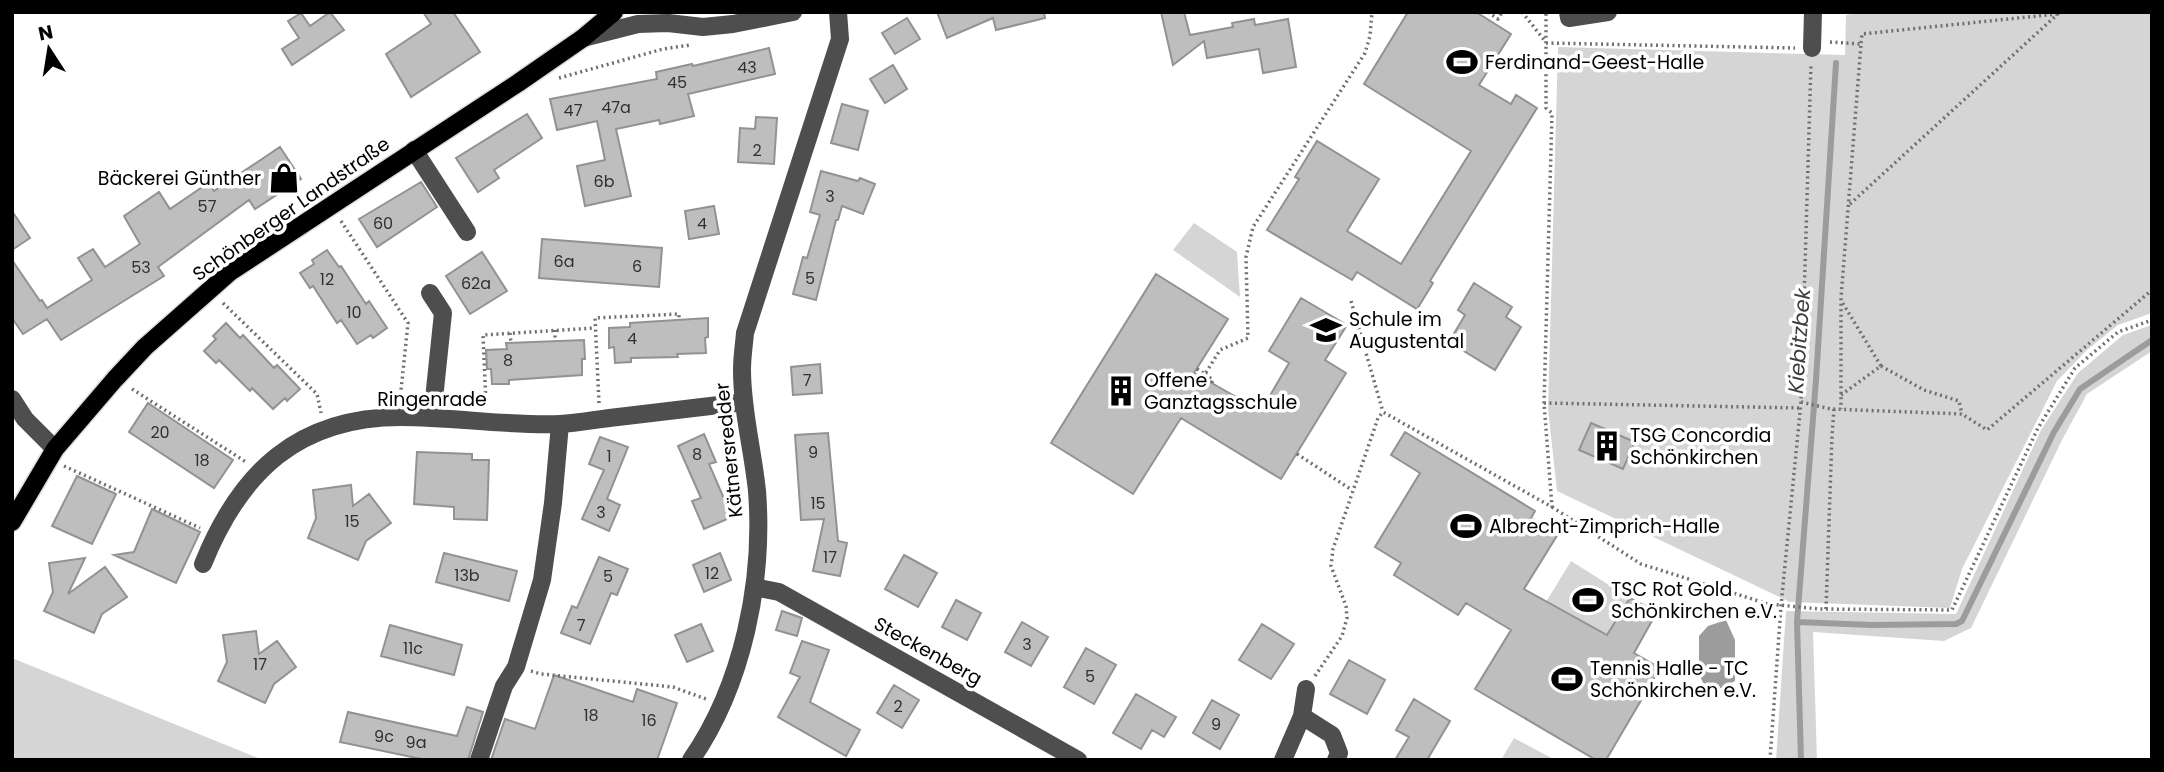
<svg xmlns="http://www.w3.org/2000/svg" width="2164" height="772" font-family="Poppins,sans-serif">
<rect width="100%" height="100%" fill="#fff"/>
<!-- green -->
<path fill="#d5d5d5" d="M1866,12H2152V313L2118,325L2087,350L2057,381L1962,569L1950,608L1790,602L1557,491L1548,409L1558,47L1845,55L1846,15Z
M1194,223L1237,252L1240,297L1173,250Z
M2152,325V351L2087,394L2062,440L1971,628L1944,641L1813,632L1817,760H1776L1786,611L1956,614L2041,430L2078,373L2123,335Z
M1571,561L1630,598L1607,635L1546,602Z
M12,658L263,760H12Z
M1514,738L1555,760H1501Z"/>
<!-- water -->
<path fill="#9c9c9c" d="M1726,620L1735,640V681L1721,688L1706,689L1699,674V636L1708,626Z"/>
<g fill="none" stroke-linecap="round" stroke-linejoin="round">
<!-- stream -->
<path stroke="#9c9c9c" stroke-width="6" d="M1797,622L1872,625L1956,624L1962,621L2054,432L2080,389L2152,340
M1801,760L1797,622L1816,380L1836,63"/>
</g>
<!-- building -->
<path fill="#bebebe" stroke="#929292" stroke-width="2" d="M330,12L344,30L292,65L282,49L299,38L288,21L301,13L310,26Z
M423,12H453L480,52L411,97L386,54L431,24Z
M937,12H1044L1045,18L996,30L993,18L947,38Z
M1161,12H1184L1190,35L1233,27L1232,23L1254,19L1255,25L1288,19L1296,67L1263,73L1259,49L1207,58L1204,41L1173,65Z
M1408,12H1476L1511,34L1479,85L1511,104L1516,95L1537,108L1430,281L1433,283L1417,309L1357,272L1352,280L1267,230L1299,179L1295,177L1317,141L1379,179L1347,231L1401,264L1471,151L1364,84Z
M907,18L920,39L895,54L882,33Z
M769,48L775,74L688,94L694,116L660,124L659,120L616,129L631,196L585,206L577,166L605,160L597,121L557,130L550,99L657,79L656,72L692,64L693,66Z
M893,65L907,89L885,103L870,79Z
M842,104L868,111L858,150L831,143Z
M527,114L542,138L494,170L499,178L478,192L456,158Z
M756,117L777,118L774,164L738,162L740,128L755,129Z
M280,147L301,179L255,209L249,200L158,267L164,276L61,340L47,319L23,334L12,318V260L40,301L42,300L47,308L92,280L78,258L93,249L105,267L140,244L124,216L159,192L170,209L208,183L214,191Z
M821,171L858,181L860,178L875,184L863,214L842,206L838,220H836L816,300L793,294L803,257L807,258L820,215L810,212Z
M421,182L437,207L377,247L359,219Z
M714,206L719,234L689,239L685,211Z
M12,211L30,238L12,250Z
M542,239L662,248L659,287L539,278Z
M327,250L339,267L341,266L366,304L369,301L387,328L373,338L371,335L357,344L341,320L337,323L313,286L310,288L300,273L314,264L312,260Z
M482,252L507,291L470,314L446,276Z
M1156,274L1228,319L1194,373L1261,411L1289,363L1269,351L1301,298L1347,325L1325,360L1346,373L1281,479L1181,418L1133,494L1051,443Z
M1474,283L1512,307L1506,317L1521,327L1495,370L1449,342L1465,315L1458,310Z
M708,318V337L705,338L706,353L677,354L678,357L631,358V362L615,363L614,347L609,348V328L630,327V323Z
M226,323L240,338L243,335L274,368L277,365L300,389L287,401L285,398L273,409L252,388L250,391L219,360L216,363L204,351L216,339L213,336Z
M584,340L585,359H582V375L509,380V384H492L491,369H487L486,350L507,349L506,343Z
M820,364L822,393L793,395L791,367Z
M148,403L233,460L214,488L129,432Z
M1591,423L1635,442L1623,469L1579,450Z
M1405,432L1535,511L1531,518L1558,534L1524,589L1607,635L1630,598L1657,612L1634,653L1660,668L1606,760H1596L1475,689L1511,630L1466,603L1458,615L1394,575L1401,563L1375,547L1420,473L1391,455Z
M828,433L838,541L847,543L840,576L813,571L824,519L801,520L795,435Z
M704,434L716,462L709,464L732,517L704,529L692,501L701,498L678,446Z
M600,437L628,447L607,499L620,505L609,531L582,519L604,470L589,464Z
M417,452L472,454V460H489L487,520L454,519V507L414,504Z
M77,476L116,494L92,544L52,526Z
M351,485L353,506L369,494L391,523L366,541L358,560L308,538L316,518L313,490Z
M152,509L200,532L176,583L114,555L134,552Z
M444,553L517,571L509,601L436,582Z
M720,553L731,580L704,592L693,565Z
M904,555L937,573L918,607L885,589Z
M599,557L628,569L617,595L611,593L590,644L561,633L572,606L577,608Z
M85,558L68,594L105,567L127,597L102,614L94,633L44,611L53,592L49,563Z
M956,600L981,613L967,640L942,627Z
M782,611L802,618L797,636L776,630Z
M1022,622L1048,637L1031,666L1005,652Z
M701,624L713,651L687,662L675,635Z
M1262,624L1294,644L1271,679L1239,660Z
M390,625L462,645L454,675L381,656Z
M256,631L259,654L277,641L296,667L274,684L265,703L218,681L227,662L223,635Z
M802,641L829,650L810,702L860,730L846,756L778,717L800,677L790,673Z
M1086,648L1116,665L1094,704L1064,687Z
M1349,660L1385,680L1367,714L1330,694Z
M554,675L633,702L637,689L677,703L657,760H491L505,719L535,729Z
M894,685L919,700L902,728L877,713Z
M1136,694L1176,717L1164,737L1152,730L1141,749L1113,733Z
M1414,699L1450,721L1427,760H1395L1409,737L1396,730Z
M1212,700L1239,715L1220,749L1193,733Z
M467,707L483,712L468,760H426L340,742L348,712L457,736Z"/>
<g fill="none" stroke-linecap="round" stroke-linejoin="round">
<!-- major casing -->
<g stroke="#dbdbdb" stroke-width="21">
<path id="major" d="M12,522L55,449L115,379L145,347L230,272L518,83L583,38L614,12"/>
</g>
<!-- path -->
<path stroke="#707070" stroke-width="3.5" stroke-dasharray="2 3.5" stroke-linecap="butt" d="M1488,12L1498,19L1502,12
M1522,12L1545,41
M1830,42L1861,44L1841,298V409
M1546,43L1795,48
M1861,43L1862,34L2057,14
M559,78L663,49L690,45
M1850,204L2059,13L2064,12
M341,221L408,323L400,400
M1351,301L1383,412
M223,303L317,394L321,413
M555,330V341
M510,333L511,343
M1881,366L1924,390L1959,401L1962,414
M1197,369L1205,374L1220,350L1248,338L1246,257L1253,227L1365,53L1370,36L1372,12
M1205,374L1213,380L1211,384
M132,389L246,462
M1841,395L1881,366L1842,302
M1801,402L1831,409L1962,414L1987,430L2152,290
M599,403L595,318L679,314V319
M1544,403L1800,408
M486,404L483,335L595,328
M1297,454L1352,490
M64,466L200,528
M1552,507L1641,564L1768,604L1820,609L1952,610L2038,428L2075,368L2118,332L2152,320
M1826,609L1832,436L1834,409
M531,671L541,674L673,687L706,699
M1315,676L1342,636L1347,618L1346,606L1331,566L1333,549L1378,418L1383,412L1552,507L1544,403L1552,113L1546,108V12
M1770,760L1781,606L1801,402L1811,63"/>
<!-- minor -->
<path stroke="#4e4e4e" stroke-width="18" d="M1568,12L1569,18L1608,12
M583,38L638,24L668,23L703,27L733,24L793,12
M1812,48L1813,12
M414,150L467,232
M430,293L443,313L432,418
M12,399L25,419L55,449
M203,564C240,472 298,417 401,417C454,417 507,426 560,424C579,423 598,419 618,417C660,412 702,407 744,402
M754,587L779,592L1078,760
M1302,716L1332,735L1339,753L1336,760
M479,760L504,686L516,667L542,580L553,503L560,424
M691,760C743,685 764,581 757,491C753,451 742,411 742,370C742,357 744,345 745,333L840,39L838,12
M1283,760L1302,716L1306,689"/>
<!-- major -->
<use href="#major" stroke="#000" stroke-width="18"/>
</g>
<!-- icons -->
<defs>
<g id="stadium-bare" transform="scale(2.415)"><path d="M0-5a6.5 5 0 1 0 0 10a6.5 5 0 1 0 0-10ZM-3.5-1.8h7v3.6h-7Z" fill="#000" stroke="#fff" stroke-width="2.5" paint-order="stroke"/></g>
<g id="shop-bare" transform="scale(2.415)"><path d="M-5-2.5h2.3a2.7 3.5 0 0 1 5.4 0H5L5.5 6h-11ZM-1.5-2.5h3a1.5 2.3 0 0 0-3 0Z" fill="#000" stroke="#fff" stroke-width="2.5" paint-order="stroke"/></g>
<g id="school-bare" transform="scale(2.415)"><path d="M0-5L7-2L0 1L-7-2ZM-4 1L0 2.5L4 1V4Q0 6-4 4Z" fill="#000" stroke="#fff" stroke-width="2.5" paint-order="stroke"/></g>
<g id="building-bare" transform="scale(2.415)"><path d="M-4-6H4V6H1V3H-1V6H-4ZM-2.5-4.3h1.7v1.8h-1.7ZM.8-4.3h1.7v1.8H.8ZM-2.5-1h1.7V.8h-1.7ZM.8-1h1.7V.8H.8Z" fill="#000" stroke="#fff" stroke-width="2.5" paint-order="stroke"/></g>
</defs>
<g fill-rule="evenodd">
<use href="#stadium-bare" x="1462" y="62"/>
<use href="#shop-bare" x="284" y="178"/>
<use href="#school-bare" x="1326" y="330"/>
<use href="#building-bare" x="1121" y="391"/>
<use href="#building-bare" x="1607" y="446"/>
<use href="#stadium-bare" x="1466" y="526"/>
<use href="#stadium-bare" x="1588" y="600"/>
<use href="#stadium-bare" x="1567" y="679"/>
</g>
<g text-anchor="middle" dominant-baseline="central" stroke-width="7" stroke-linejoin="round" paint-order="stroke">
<!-- number labels -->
<g font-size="16" fill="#303030">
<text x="747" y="67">43</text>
<text x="677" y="82">45</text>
<text x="616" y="107">47a</text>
<text x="573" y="110">47</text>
<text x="757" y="150">2</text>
<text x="604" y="181">6b</text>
<text x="830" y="196">3</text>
<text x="207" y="206">57</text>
<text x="383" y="223">60</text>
<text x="702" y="223">4</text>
<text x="564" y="261">6a</text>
<text x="637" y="266">6</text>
<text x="141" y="267">53</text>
<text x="810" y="278">5</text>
<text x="327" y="279">12</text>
<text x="476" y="283">62a</text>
<text x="354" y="312">10</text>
<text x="632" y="338">4</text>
<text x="508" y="360">8</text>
<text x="807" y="380">7</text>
<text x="160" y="432">20</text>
<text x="813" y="452">9</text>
<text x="697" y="454">8</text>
<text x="609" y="456">1</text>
<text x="202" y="460">18</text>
<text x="818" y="503">15</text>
<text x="601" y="512">3</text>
<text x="352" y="521">15</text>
<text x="830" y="557">17</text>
<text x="712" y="573">12</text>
<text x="467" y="575">13b</text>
<text x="608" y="576">5</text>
<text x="581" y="625">7</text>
<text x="1027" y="644">3</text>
<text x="413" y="648">11c</text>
<text x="260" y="664">17</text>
<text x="1090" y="676">5</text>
<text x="898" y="706">2</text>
<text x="591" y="715">18</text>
<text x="649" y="720">16</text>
<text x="1216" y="724">9</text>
<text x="384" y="736">9c</text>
<text x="416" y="742">9a</text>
</g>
<!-- poi labels -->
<g font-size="19" fill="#000" stroke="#fff" text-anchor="start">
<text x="1485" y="62">Ferdinand-Geest-Halle</text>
<text x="261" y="178" text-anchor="end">Bäckerei Günther</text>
<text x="1349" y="319">Schule im<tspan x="1349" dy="22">Augustental</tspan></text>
<text x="1144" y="380">Offene<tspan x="1144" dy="22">Ganztagsschule</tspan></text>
<text x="1630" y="435">TSG Concordia<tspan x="1630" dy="22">Schönkirchen</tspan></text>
<text x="1489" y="526">Albrecht-Zimprich-Halle</text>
<text x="1611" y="589">TSC Rot Gold<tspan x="1611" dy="22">Schönkirchen e.V.</tspan></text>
<text x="1590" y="668">Tennis Halle - TC<tspan x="1590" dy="22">Schönkirchen e.V.</tspan></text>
</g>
<!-- street labels -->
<g font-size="19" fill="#000" stroke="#fff">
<text transform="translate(291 209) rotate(-35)">Schönberger Landstraße</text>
<text x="432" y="399">Ringenrade</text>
<text transform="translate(729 450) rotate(-96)">Kätnersredder</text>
<text transform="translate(928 651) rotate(29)">Steckenberg</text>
</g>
<!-- water labels -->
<g font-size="21" font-style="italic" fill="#3d3d3d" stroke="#fff">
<text transform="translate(1799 341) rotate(-86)">Kiebitzbek</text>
</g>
</g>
<!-- border -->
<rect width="2164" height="772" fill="none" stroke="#000000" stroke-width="28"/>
<!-- north arrow -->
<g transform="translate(49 49) rotate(348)" stroke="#ffffff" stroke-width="5" paint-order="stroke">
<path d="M0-5L12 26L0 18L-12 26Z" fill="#000000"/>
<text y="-10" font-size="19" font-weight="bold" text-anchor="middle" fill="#000000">N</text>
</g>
</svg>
